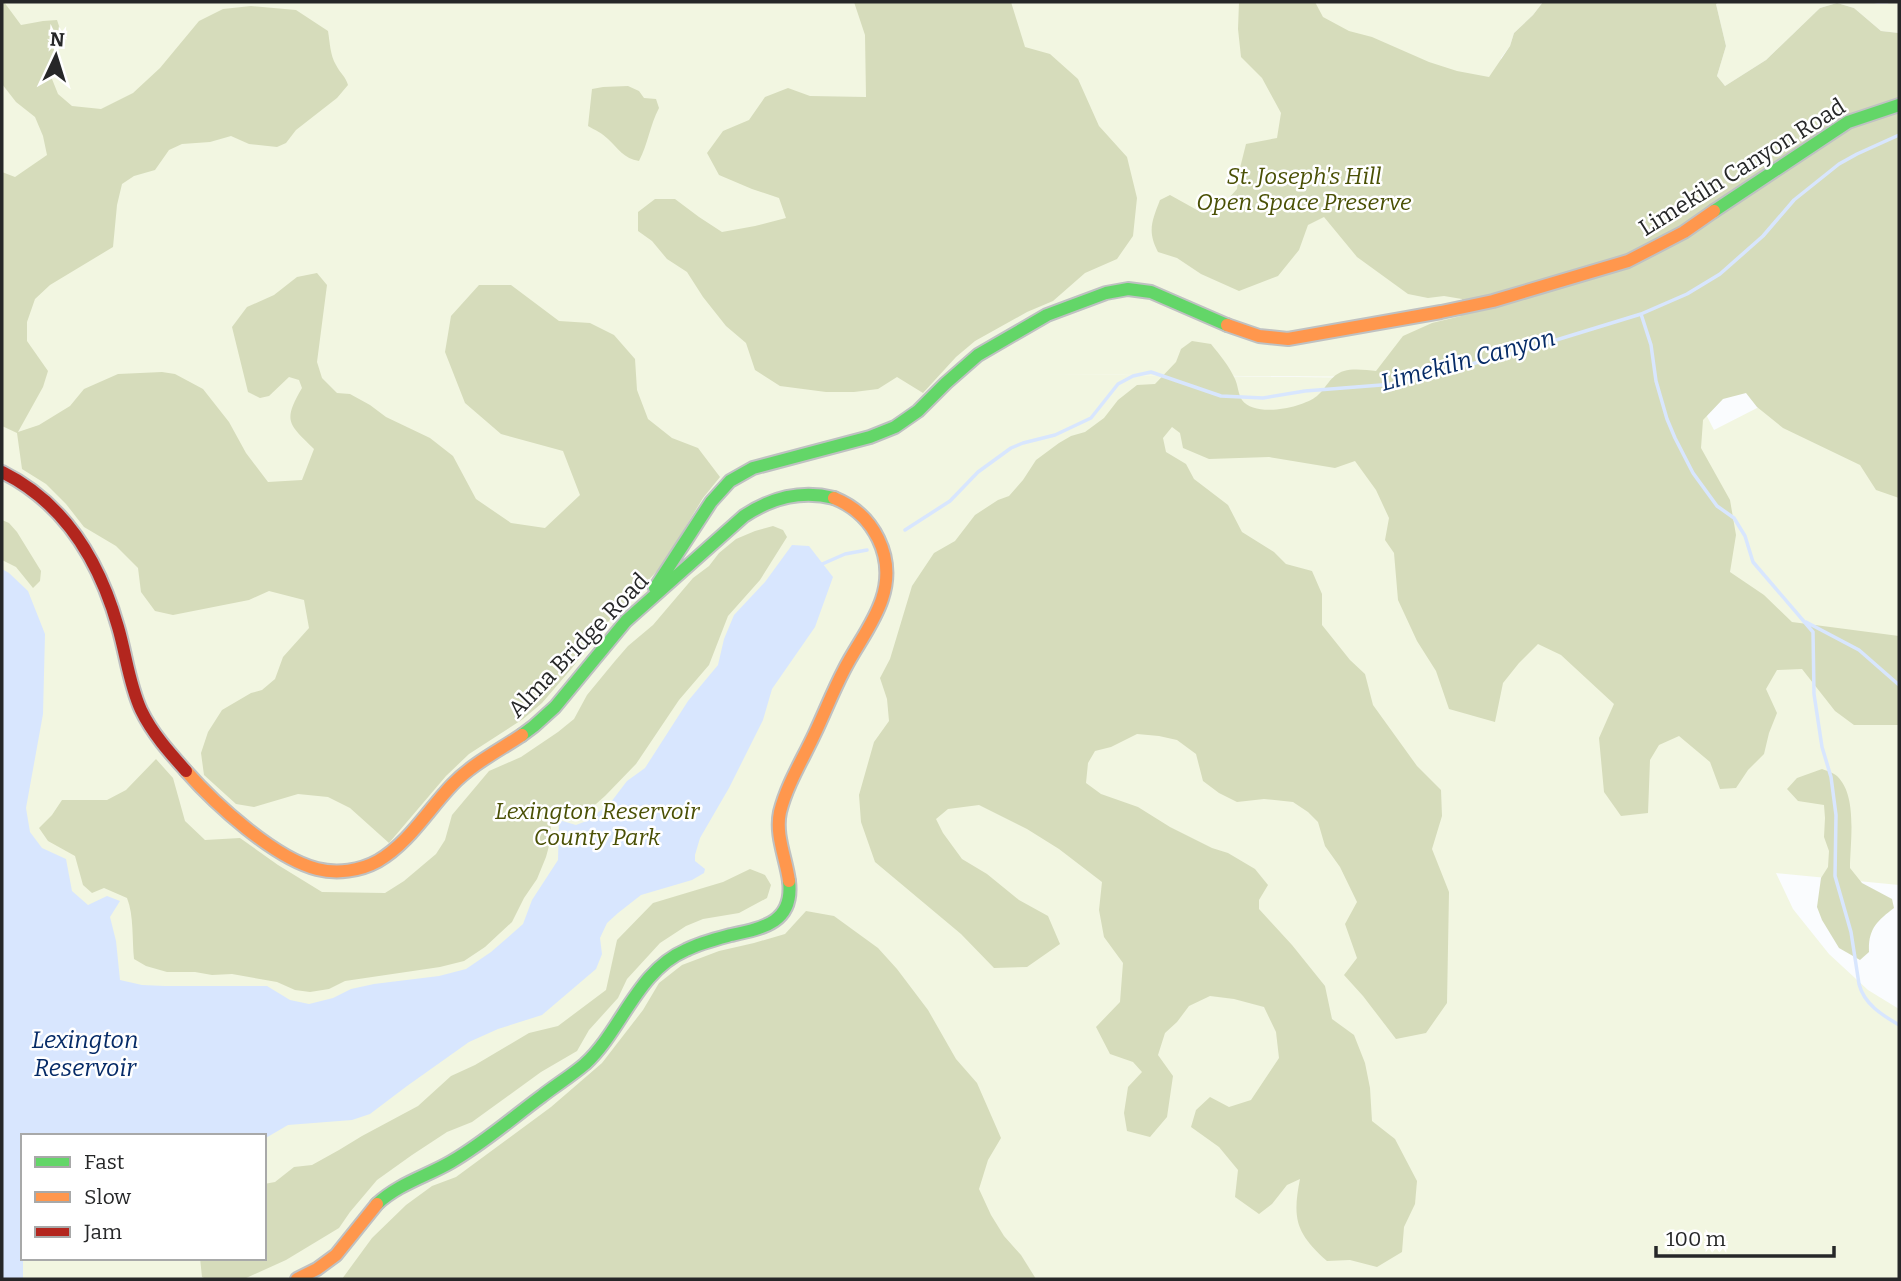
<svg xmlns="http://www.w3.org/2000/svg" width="1901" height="1281" font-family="Bitter,serif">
<rect width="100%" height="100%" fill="#fafcfe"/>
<!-- green -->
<path fill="#f2f6e1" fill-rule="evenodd" d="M2,2H1543L1533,15L1514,33L1510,46L1501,58L1480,378L1033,374L1482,379L1899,99V885L1776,873L1793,909L1829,954L1868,990L1899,1009V1279H2ZM1678,360L1839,366L1714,430ZM23,1136H264V1258H23Z
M1719,2H1871L1877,4H1888L1889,2H1899V33L1881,31L1854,8L1837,3L1820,8L1766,60L1725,86L1717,76L1726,46L1716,4Z"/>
<!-- forest -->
<path fill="#d6dcbb" d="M2,2H4L21,25L43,21L57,20L62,35L53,55L50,74L58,94L72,106L101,109L133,93L160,68L199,21L223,9L251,6L296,10L328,31C330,43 330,55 336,65C340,73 346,77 348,85L337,98L296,130L286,143L277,147L249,144L231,136L210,142L182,144L169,150L155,170L134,176L122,184L117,205L113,247L50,285L35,299L27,322V341L48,371L43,387L18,432L39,425L70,406L84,389L118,374L162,372L175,374L203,389L229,422L246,453L268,482L302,480L314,449C289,424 282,422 302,388L299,380L289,377L269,396L260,398L248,392L232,327L247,307L274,295L297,277L317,273L327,285L317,362L322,378L337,393L350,394L370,405L386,417L430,438L453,456L476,499L511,523L545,528L580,495L563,451L501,434L465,403L445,352L451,316L479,285H511L559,321L590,323L614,335L635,359L637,390L648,419L672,438L698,448L720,477L703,498L662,566L604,626L572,668L542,703L523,719L469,754L446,776L389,843L350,808L328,797L298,794L254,807L236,804L204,775L201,753L208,732L222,710L251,693L262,690L275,679L283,657L309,628L304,600L269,591L249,600L173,615L155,611L141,592L138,568L116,546L84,527L66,504L46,484L22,469L17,433L2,426V172L15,177L47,155L43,136L35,117L16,102L2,84Z
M854,2H1011L1025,47L1050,54L1078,79L1099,126L1127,157L1137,198L1133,236L1117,259L1085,273L1053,301L1027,312L975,341L956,357L923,393L897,377L878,389L854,392H826L780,386L755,370L746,343L726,326L703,297L687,272L667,259L652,241L638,231V212L655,199H675L699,217L722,232L755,226L786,218L779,198L752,189L719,175L707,153L723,131L749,120L765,97L788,88L810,96L866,97L865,35Z
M1239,2H1315L1323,17L1349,31L1372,37L1429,62L1457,71L1489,77L1510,46L1514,33L1533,15L1543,2H1719L1716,4L1726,46L1717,76L1725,86L1766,60L1820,8L1837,3L1854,8L1881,31L1899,33V498L1876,490L1860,465L1783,428L1757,407L1746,393L1723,399L1703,420L1701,448L1730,500L1736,535L1730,572L1764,595L1792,622L1899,636V723L1898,725H1854L1835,711L1802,669L1777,670L1766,689L1777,713L1769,733L1764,754L1748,770L1736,788L1720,789L1710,762L1679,736L1659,745L1650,760L1648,813L1621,816L1604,792L1599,738L1614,704L1561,655L1538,644L1519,663L1503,683L1495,722L1449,709L1436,671L1417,641L1398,600L1394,553L1385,540L1389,518L1376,490L1355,461L1335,468L1269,457L1209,459L1183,448L1180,433L1172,427L1163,438L1166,452L1186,464L1194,479L1228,505L1242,532L1274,552L1286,564L1312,571L1322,594V625L1350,660L1365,674L1373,705L1417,766L1441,790L1442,816L1432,849L1449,892L1447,1003L1426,1033L1396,1039L1363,996L1344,975L1357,958L1345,924L1357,902L1340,867L1325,846L1318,822L1308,812L1293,802L1264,799L1237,802L1219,793L1203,781L1196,754L1177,740L1159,736L1137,734L1111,747L1095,751L1088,763L1086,783L1101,794L1138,807L1170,827L1212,848L1228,853L1255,869L1268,885L1259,900V909L1292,945L1325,986L1332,1019L1354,1035L1365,1063L1370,1088L1372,1121L1395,1139L1417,1181L1415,1204L1404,1227L1402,1252L1377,1267L1350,1260L1327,1261C1296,1233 1292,1219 1300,1179L1287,1185L1272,1204L1259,1214L1235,1197L1238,1170L1219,1147L1191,1127L1196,1110L1210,1097L1229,1107L1251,1100L1279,1058L1276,1032L1264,1007L1234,999L1210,996L1189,1006L1177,1022L1165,1033L1158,1055L1173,1076L1167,1117L1150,1137L1127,1131L1124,1113L1128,1087L1142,1072L1133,1062L1110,1054L1096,1027L1120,1002L1123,963L1104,937L1099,910L1102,882L1059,849L1027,829L979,805L948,809L936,819L943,833L962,859L987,874L1019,900L1048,916L1060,944L1027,967L994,968L961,934L875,862L861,822L859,795L874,742L889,721L887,699L880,678L890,659L912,586L934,553L955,541L975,515L998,500L1009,496L1023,480L1036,460L1059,443L1071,436L1085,432L1104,418L1118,400L1137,385L1155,384L1176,362L1181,349L1192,341L1211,344C1220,355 1229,366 1235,379C1238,385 1238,394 1242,400C1255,418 1302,408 1317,396C1326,389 1330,375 1344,371C1353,368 1367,370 1376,371L1403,336L1432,323L1461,316L1462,299L1444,296L1428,298L1408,294L1357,257L1324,217L1308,225L1299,250L1278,276L1239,291L1201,274L1177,258L1158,252C1147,231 1152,221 1160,200L1170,195L1197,210L1220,208L1237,189L1239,172L1246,144L1277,138L1281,113L1262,78L1241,57L1238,29Z
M628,86L639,91L644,98L656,99L659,108C650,125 648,144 639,161C624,159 618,148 608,139C602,133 595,130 588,126L592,89L603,87Z
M2,520L9,523L17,532L41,571L40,581L33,588L16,567L2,560Z
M773,526L783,530L787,537L760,580L728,616L709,665L679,700L636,764L605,796L596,804L582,811L569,808L553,811L549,818L552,835L546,857L537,879L524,898L512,922L485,947L464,961L440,967L345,981L329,989L310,992L295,990L277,982L232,974L212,975L195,972H167L146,966L134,959C132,940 134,915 127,898L104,888L92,893L83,885L75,856L48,841L39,828L52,815L62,800H107L126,790L156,759L173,778L185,821L205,840L240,838L278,865L322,892L385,893L404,881L436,854L445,840L452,815L489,771L521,757L558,732L574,719L587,695L615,661L628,646L653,625L693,578L709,566L719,553L736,539L755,531Z
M1822,769C1827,771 1834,773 1837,776C1858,796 1850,842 1850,868L1862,883L1892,899L1894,908C1877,921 1868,929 1869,952L1860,960L1839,948L1822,920L1817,907L1821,878L1828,867L1829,851L1824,837L1825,818L1824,805L1798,801L1787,789L1797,778Z
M750,869L765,875L771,885L767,898L739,913L703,919L686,926L660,943L627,979L618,998L589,1030L577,1051L541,1072L472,1122L447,1132L412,1155L377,1180L350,1212L339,1228L286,1260L244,1279H206L202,1277L200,1258H264V1184L275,1182L294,1167L312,1165L339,1150L362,1136L418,1106L451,1076L475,1065L529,1033L558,1026L606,990L617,940L653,903L723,882Z
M806,911L834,916L878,948L897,969L928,1010L956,1059L977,1083L1001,1138L988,1160L979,1189L991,1215L1004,1236L1021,1255L1036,1279H342L372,1238L406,1205L432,1186L456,1177L551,1107L602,1063L643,1010L659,983L682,965L719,951L754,943L785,934Z"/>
<!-- water -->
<path fill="#d8e6fe" d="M792,545L809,546L833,577L815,627L772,689L763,720L729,788L700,838L695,855V861L705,869L704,873L692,880L641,895L618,913L607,923L600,938L602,954L596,969L542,1015L498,1029L469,1042L407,1086L370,1114L352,1120L288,1125L264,1139V1136H23V1279H2V569L9,573L28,591L45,634L43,714L26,808L30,832L42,848L66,859L72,891L88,905L107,896L120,901L110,917L116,941L120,980L142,985L165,986H267L290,1000L309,1004L333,998L351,989L374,984L439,976L466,969L491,952L523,924L532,900L558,860L559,820L576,825L589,820L611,802L627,781L645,768L688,701L718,665L724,639L734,615L765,582Z"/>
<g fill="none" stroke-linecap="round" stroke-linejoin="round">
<!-- stream -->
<path stroke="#d8e6fe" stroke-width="3.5" d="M1641,314L1651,345L1656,381L1667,419L1675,438L1693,473L1717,506L1734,518L1745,536L1753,562L1813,632L1814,694L1822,747L1831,777L1836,815L1835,876L1851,932L1859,984C1864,1004 1882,1015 1899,1025
M905,530L950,501L978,472L1011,448L1023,443L1055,435L1091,418L1118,384L1133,376L1151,372L1221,396L1263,398L1305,391L1394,384L1514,353L1641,314L1687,294L1720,274L1763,236L1794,200L1839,164L1857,154L1899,135
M820,565L845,554L867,550
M1806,622L1859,650L1899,685"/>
<!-- fast casing -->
<g stroke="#bfc1c2" stroke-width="16">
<path id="fast" d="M1714,211L1848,122L1899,105
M655,588L711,502L730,481L753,468L870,437L895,427L918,411L946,383L978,355L1047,315L1106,293L1128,289L1151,292L1227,325
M522,735L534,726L555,707L626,621L744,516C771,498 802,490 834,498
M377,1204C398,1184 427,1176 451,1162C484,1143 512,1118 542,1096C556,1085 571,1076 585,1064C622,1030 637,971 686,950C700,943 716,939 731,935C764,928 794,922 789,881"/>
</g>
<!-- slow casing -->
<g stroke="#bfc1c2" stroke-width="16">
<path id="slow" d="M1227,325L1259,336L1288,339L1441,312L1493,301L1628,261L1684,232L1714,211
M186,771C215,804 274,858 317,869C337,874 360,871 378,861C409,843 428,810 452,785C472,764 498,751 522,735
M789,881C786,858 775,835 780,812C787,784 803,759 815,733C825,712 833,691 844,670C856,646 874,624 882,599C896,557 874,514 834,498
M297,1279L317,1269L336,1255L377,1204"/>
</g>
<!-- jam casing -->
<g stroke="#bfc1c2" stroke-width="16">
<path id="jam" d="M2,472C65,503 99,560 118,627C126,654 129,684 141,710C152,733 169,752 186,771"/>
</g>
<!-- fast -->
<use href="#fast" stroke="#63d668" stroke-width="12"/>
<!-- slow -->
<use href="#slow" stroke="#ff974d" stroke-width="12"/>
<!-- jam -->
<use href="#jam" stroke="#b3261e" stroke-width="12"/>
</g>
<g text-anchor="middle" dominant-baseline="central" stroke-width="5" stroke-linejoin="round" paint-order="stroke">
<!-- street labels -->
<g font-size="23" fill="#262728" stroke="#fff">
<text transform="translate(1742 167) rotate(-32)">Limekiln Canyon Road</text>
<text transform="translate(578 645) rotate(-46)">Alma Bridge Road</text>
</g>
<!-- park labels -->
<g font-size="23" font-style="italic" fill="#4a5005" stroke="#fff">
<text x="1304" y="176">St. Joseph's Hill<tspan x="1304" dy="26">Open Space Preserve</tspan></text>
<text x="597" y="811">Lexington Reservoir<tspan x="597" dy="26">County Park</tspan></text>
</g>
<!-- water labels -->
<g font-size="24" font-style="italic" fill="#062b67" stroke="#fff">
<text transform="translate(1468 360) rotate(-15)">Limekiln Canyon</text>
<text x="85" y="1040">Lexington<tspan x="85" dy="28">Reservoir</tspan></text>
</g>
</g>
<!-- border -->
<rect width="1901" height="1281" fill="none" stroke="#262728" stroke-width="7"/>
<!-- legend -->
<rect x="21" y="1134" width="245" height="126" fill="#ffffff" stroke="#a8a9a9" stroke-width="2"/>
<rect x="35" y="1157" width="35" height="10" fill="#63d668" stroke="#a8a9a9" stroke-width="2"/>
<text x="84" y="1169" font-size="21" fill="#262728">Fast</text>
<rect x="35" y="1192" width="35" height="10" fill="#ff974d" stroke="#a8a9a9" stroke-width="2"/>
<text x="84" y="1204" font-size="21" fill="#262728">Slow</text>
<rect x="35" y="1227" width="35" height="10" fill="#b3261e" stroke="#a8a9a9" stroke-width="2"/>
<text x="84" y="1239" font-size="21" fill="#262728">Jam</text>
<!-- north arrow -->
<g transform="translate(56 56) rotate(4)" stroke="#ffffff" stroke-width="5" paint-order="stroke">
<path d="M0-5L12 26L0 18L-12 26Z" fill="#262728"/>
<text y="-10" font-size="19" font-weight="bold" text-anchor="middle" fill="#262728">N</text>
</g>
<!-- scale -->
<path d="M1656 1246v10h178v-10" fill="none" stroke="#262728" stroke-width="3.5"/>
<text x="1666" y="1246" font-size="21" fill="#262728" stroke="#ffffff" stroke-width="5" paint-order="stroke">100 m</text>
</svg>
